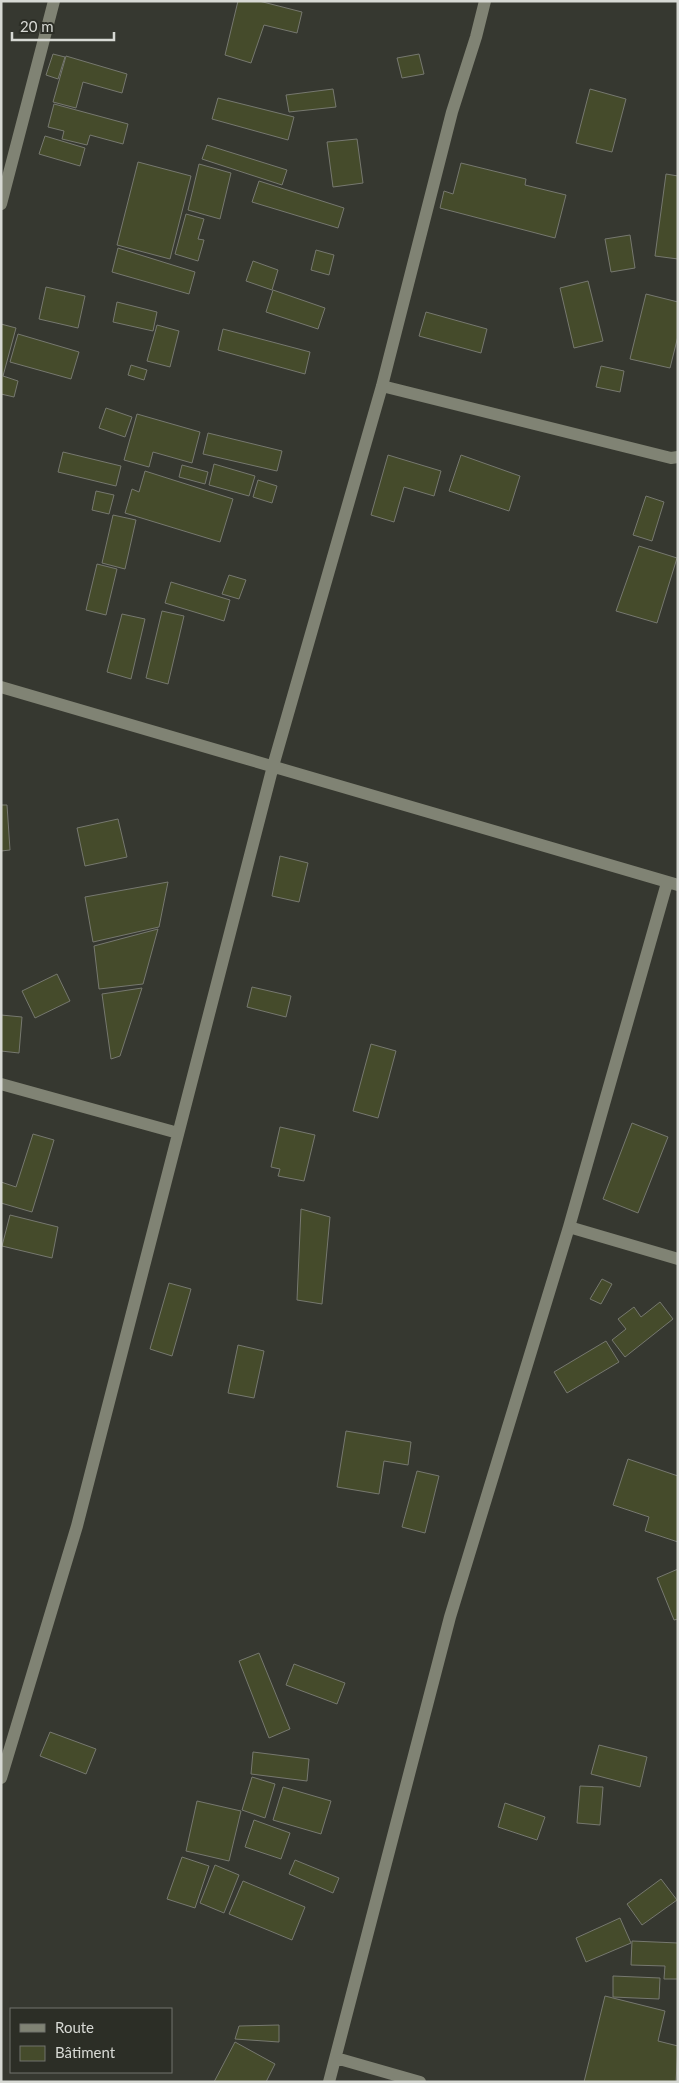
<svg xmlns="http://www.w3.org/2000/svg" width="679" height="2083" font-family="Lato,sans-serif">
<rect width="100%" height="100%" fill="#363830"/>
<!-- building -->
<path fill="#454b2b" stroke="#76786f" d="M238,1H259L302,12L297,33L264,25L251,63L225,55Z
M53,54L65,57L58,79L46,75Z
M419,54L424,74L402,78L397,58Z
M66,56L127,74L122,93L83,82L76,108L53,102Z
M333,89L336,107L289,112L286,95Z
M590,89L626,99L612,152L576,143Z
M218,98L294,117L288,140L212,119Z
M54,104L128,124L123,144L90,135L87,145L62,139L64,131L48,127Z
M45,136L85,148L80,166L39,154Z
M357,139L363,183L333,187L327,142Z
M207,145L287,170L282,185L202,159Z
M138,162L191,176L170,259L117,245Z
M461,163L526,179L525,185L566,195L555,238L440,208L444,191L453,194Z
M199,164L231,173L220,219L188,210Z
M666,174L678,176V259L655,256Z
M259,181L344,208L338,228L252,202Z
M186,214L204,219L198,239L204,240L198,261L175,254Z
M630,235L635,268L611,272L605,239Z
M118,248L195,272L189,294L112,272Z
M316,250L334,255L329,275L311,270Z
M253,261L278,270L272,290L246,281Z
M588,281L603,341L574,348L560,288Z
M46,287L85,296L78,328L39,319Z
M273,290L325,308L318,329L266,312Z
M646,294L678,302V336L670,368L630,359Z
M117,302L157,312L153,331L113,322Z
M426,312L487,329L481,353L419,336Z
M1,324L16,328L3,376L18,381L14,397L1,394Z
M157,325L179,331L170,367L147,361Z
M223,329L310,352L305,374L218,350Z
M18,334L79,352L71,379L10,362Z
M131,365L147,370L144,380L128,375Z
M601,366L624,371L620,392L596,387Z
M106,408L132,417L125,437L99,428Z
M137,414L200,432L192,463L153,452L149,467L124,460Z
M208,433L282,451L277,471L203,454Z
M63,452L121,466L116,486L58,472Z
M388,455L441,471L434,496L404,487L394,522L371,515Z
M461,455L520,476L509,511L449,491Z
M214,464L255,476L249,496L209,485Z
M182,465L208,472L205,484L179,477Z
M145,471L233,499L220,542L125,513L132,489L139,492Z
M258,480L277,486L272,503L253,497Z
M96,491L114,495L109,514L92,510Z
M646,496L664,502L652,541L633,535Z
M113,515L136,520L125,569L102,563Z
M639,546L677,558L657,623L616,611Z
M97,564L117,569L106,615L86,610Z
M229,575L246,580L239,599L222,594Z
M171,582L230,600L224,621L165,603Z
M162,611L184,616L168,684L146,678Z
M122,614L145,619L131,679L107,672Z
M1,805H7L10,850L1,851Z
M118,819L127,857L85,866L77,828Z
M280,856L308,863L299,902L272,896Z
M168,882L159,927L93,942L85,897Z
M158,929L143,984L99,989L94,946Z
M57,974L70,1001L35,1018L22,991Z
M252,987L291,996L286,1017L247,1007Z
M142,988L120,1056L111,1059L102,994Z
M1,1015L22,1017L19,1053L1,1051Z
M371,1044L396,1051L378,1118L353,1111Z
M632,1123L668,1137L638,1213L603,1199Z
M280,1127L315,1135L304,1181L278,1176L280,1169L271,1167Z
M33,1134L54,1140L32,1212L1,1203V1182L16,1187Z
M301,1209L330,1217L322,1304L297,1300Z
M10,1215L58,1227L52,1258L2,1246Z
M602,1279L612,1284L601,1304L590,1299Z
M169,1283L191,1289L172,1356L150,1349Z
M660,1302L673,1319L625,1357L612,1340L626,1329L618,1319L634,1307L641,1317Z
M606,1341L619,1362L567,1393L554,1372Z
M238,1345L264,1351L254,1398L228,1393Z
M346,1431L411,1442L408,1465L384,1461L379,1494L337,1487Z
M628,1459L678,1476V1542L645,1531L649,1517L613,1505Z
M417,1471L439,1476L425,1533L402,1527Z
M678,1569V1619L674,1620L657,1578Z
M259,1653L290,1729L269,1738L239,1661Z
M294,1664L345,1683L337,1704L286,1685Z
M50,1732L96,1749L86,1774L40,1756Z
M599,1745L647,1757L640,1787L591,1774Z
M253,1752L309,1759L307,1781L251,1774Z
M252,1777L275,1784L265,1818L242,1810Z
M580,1786L603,1787L600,1825L577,1823Z
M283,1787L331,1801L321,1834L273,1820Z
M197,1801L241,1811L229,1861L186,1851Z
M505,1803L545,1817L537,1840L498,1827Z
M254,1820L290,1833L281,1859L245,1847Z
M182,1857L209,1866L195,1908L167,1899Z
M295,1860L339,1878L333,1893L289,1874Z
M215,1865L239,1875L224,1913L200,1903Z
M661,1879L677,1900L642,1925L627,1904Z
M243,1881L305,1907L292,1940L229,1914Z
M620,1918L631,1943L586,1962L576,1938Z
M632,1941L678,1943V1979H664L665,1966L631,1965Z
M613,1976L660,1978L659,1999L613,1997Z
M605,1996L665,2011L658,2041L678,2046L676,2082H584Z
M279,2025V2042L235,2039L239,2026Z
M235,2042L275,2064L266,2082H214Z"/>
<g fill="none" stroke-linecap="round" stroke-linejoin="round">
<!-- minor -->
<path stroke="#808374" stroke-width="12" d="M1,204L54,1
M382,386L671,458L678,457
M1,687L678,885
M1,1084L178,1133
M569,1227L678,1259
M1,1778L77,1526L273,766L382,386L452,112L476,37L485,1
M336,2058L420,2082
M329,2082L450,1617L569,1227L667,883"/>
</g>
<!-- border -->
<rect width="679" height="2083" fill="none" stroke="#d7d9d4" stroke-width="5"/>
<!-- legend -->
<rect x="10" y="2008" width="162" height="65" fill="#2c2e26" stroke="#70726c"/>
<rect x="20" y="2024" width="25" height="8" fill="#808374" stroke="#70726c"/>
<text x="55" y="2033" font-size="15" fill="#d7d9d4">Route</text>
<rect x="20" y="2046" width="25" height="15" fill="#454b2b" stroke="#70726c"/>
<text x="55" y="2058" font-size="15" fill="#d7d9d4">Bâtiment</text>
<!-- scale -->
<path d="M12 32v8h102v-8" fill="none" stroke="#d7d9d4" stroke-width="2.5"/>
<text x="20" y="32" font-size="15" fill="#d7d9d4" stroke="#2c2e26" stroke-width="4" paint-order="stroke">20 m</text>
</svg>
